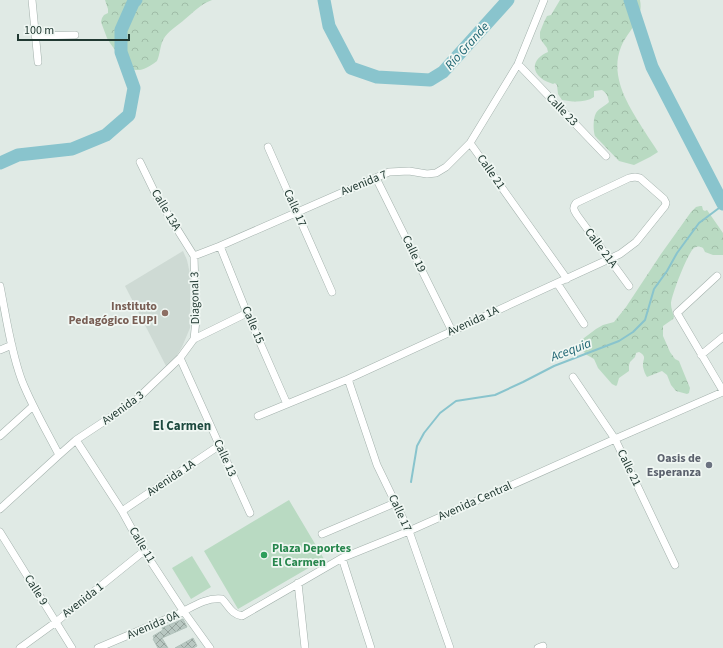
<svg xmlns="http://www.w3.org/2000/svg" width="723" height="648" font-family="'Source Sans 3',sans-serif">
<defs>
<pattern id="forest-crowns" width="20" height="18" patternUnits="userSpaceOnUse"><rect width="20" height="18" fill="#b9dac2"/><path d="M2 6a3 3 0 1 1 6 0M12 15a3 3 0 1 1 6 0" fill="none" stroke="#9fbca7"/></pattern>
<pattern id="building-cross-hatch" width="8" height="8" patternUnits="userSpaceOnUse"><rect width="8" height="8" fill="#b8c7c1"/><path d="M0 0l8 8M0 8l8-8" fill="none" stroke="#95a39d"/></pattern>
</defs>
<rect width="100%" height="100%" fill="#e0eae5"/>
<!-- built -->
<path fill="#cedad4" d="M183,251L187,260L190,274V328L182,347L175,358L166,366L125,286Z"/>
<!-- green -->
<path fill="#b9dac2" d="M289,500L324,559L238,609L204,551Z
M192,556L211,587L191,599L172,568Z"/>
<!-- forest -->
<path fill="url(#forest-crowns)" d="M105,0H212C199,5 194,12 184,20C176,27 168,31 163,40C160,46 160,55 157,61C142,72 137,73 121,64L115,50L110,43L107,38L101,22L102,18L104,15L108,13V9Z
M560,0H640C644,20 628,30 621,47C609,77 629,107 645,132C649,139 654,145 658,152L650,157L634,165L619,161L595,136C593,131 593,118 596,113C599,108 605,106 609,102C608,97 607,93 602,90L594,91V97C585,103 572,102 562,100L558,94L557,85L555,83L553,84C549,82 544,81 541,78C529,68 536,57 548,52L547,48L541,40L540,38V32L544,22L547,16L551,15Z
M700,206H702L703,210L705,211L707,210L723,233V255H713L705,252L703,248C699,246 697,246 694,248C688,252 671,296 671,304C671,308 673,313 674,317L673,319L663,326V336L670,352L675,359L679,361L683,371L690,388L689,393L687,394L676,391L671,385L667,375L662,371L647,377C645,374 644,371 643,367C642,359 648,357 639,352L636,353L635,357L630,362L629,365V371L619,378L617,385L616,386L612,384L598,368L594,359L587,355L582,350L579,343L584,338L596,329L603,325L614,322L626,307L661,254L691,212L696,207Z"/>
<g fill="none" stroke-linecap="round" stroke-linejoin="round">
<!-- stream -->
<path stroke="#89c4cd" stroke-width="2" d="M411,482L417,446L424,433L440,413L456,401L495,395L523,382L554,366L619,341L633,332L645,320L654,289L667,271L677,253L699,223L723,205"/>
<!-- river -->
<path stroke="#89c4cd" stroke-width="13" d="M324,0L329,26L351,68L377,77L430,80L443,72L508,0
M630,0L652,67L723,204
M0,163L18,155L72,149L106,135L129,115L134,88L121,52V30L133,3L136,0"/>
</g>
<!-- building -->
<path fill="url(#building-cross-hatch)" stroke="#b2c3bc" d="M183,619L187,627L162,638L168,648H158L153,639L154,638L153,636L163,630L162,628Z
M193,638L197,646L193,648H175Z"/>
<g fill="none" stroke-linecap="round" stroke-linejoin="round">
<!-- minor casing -->
<g stroke="#a3b1ac" stroke-width="8">
<path id="minor" d="M32,0L38,62
M35,36L75,35
M518,64L606,156
M470,143L567,279
M268,147L332,292
M140,162L157,197L194,256
M376,178L452,331
M220,246L247,313L287,404
M194,256L220,246L389,172L409,171L427,174L436,173L446,167L470,143L518,64L544,0
M194,256L196,320L194,339
M717,276L677,313L723,391
M557,283L584,324
M0,286C6,316 11,352 22,381C32,406 46,430 59,455
M0,350L12,345
M701,355L723,337
M180,358L250,513
M573,377L615,439L675,565
M348,379L377,465L409,531L450,648
M258,416L348,379L620,254L636,242L665,206L666,203L664,199L640,178L635,177L629,178L576,203C572,208 574,210 577,215L629,286
M0,436L33,406
M76,440L122,511L144,551L184,612L210,648
M0,509L59,455L76,440L135,401L180,358L194,339L247,313
M122,511L220,445
M0,532L72,648
M322,534L395,503
M342,558L371,648
M298,583L305,648
M20,648L56,622L144,551
M98,648C124,637 150,626 176,615C191,608 205,597 222,599C229,606 231,614 242,616L342,558L409,531L615,439L723,392
M538,648L543,646"/>
</g>
<!-- minor -->
<use href="#minor" stroke="#fff" stroke-width="7"/>
</g>
<!-- markers -->
<circle fill="#8d6e63" stroke="#f0f7f3" stroke-width="1.5" cx="165" cy="313" r="4"/>
<circle fill="#6b7280" stroke="#f0f7f3" stroke-width="1.5" cx="709" cy="465" r="4"/>
<circle fill="#2e9e5b" stroke="#f0f7f3" stroke-width="1.5" cx="264" cy="555" r="4"/>
<g text-anchor="middle" dominant-baseline="central" stroke-width="3.5" stroke-linejoin="round" paint-order="stroke">
<!-- street labels -->
<g font-size="12" fill="#213932" stroke="#f0f7f3">
<text transform="translate(562 110) rotate(46)">Calle 23</text>
<text transform="translate(491 172) rotate(55)">Calle 21</text>
<text transform="translate(364 183) rotate(-22)">Avenida 7</text>
<text transform="translate(295 208) rotate(66)">Calle 17</text>
<text transform="translate(166 210) rotate(59)">Calle 13A</text>
<text transform="translate(601 248) rotate(53)">Calle 21A</text>
<text transform="translate(414 254) rotate(64)">Calle 19</text>
<text transform="translate(195 298) rotate(-91)">Diagonal 3</text>
<text transform="translate(473 321) rotate(-25)">Avenida 1A</text>
<text transform="translate(253 325) rotate(67)">Calle 15</text>
<text transform="translate(123 408) rotate(-36)">Avenida 3</text>
<text transform="translate(225 458) rotate(66)">Calle 13</text>
<text transform="translate(629 468) rotate(64)">Calle 21</text>
<text transform="translate(171 478) rotate(-34)">Avenida 1A</text>
<text transform="translate(475 501) rotate(-24)">Avenida Central</text>
<text transform="translate(400 513) rotate(65)">Calle 17</text>
<text transform="translate(142 545) rotate(59)">Calle 11</text>
<text transform="translate(36 590) rotate(58)">Calle 9</text>
<text transform="translate(83 600) rotate(-38)">Avenida 1</text>
<text transform="translate(153 625) rotate(-23)">Avenida 0A</text>
</g>
<!-- education labels -->
<g font-size="12" font-weight="bold" fill="#785e54" stroke="#f0f7f3" text-anchor="end">
<text x="157" y="306">Instituto<tspan x="157" dy="14">Pedagógico EUPI</tspan></text>
</g>
<!-- worship labels -->
<g font-size="12" font-weight="bold" fill="#5b616d" stroke="#f0f7f3" text-anchor="end">
<text x="701" y="458">Oasis de<tspan x="701" dy="14">Esperanza</tspan></text>
</g>
<!-- leisure labels -->
<g font-size="12" font-weight="bold" fill="#27864d" stroke="#f0f7f3" text-anchor="start">
<text x="272" y="548">Plaza Deportes<tspan x="272" dy="14">El Carmen</tspan></text>
</g>
<!-- water labels -->
<g font-size="13" font-style="italic" fill="#1e6572" stroke="#f0f7f3">
<text transform="translate(467 46) rotate(-48)">Río Grande</text>
<text transform="translate(571 350) rotate(-21)">Acequia</text>
</g>
<!-- neighbourhood labels -->
<g font-size="13" font-weight="bold" fill="#1e4a3f" stroke="#f0f7f3">
<text x="182" y="426">El Carmen</text>
</g>
</g>
<!-- scale -->
<path d="M18 34v6h111v-6" fill="none" stroke="#213932" stroke-width="2"/>
<text x="24" y="34" font-size="12" fill="#213932" stroke="#f0f7f3" stroke-width="3" paint-order="stroke">100 m</text>
</svg>
